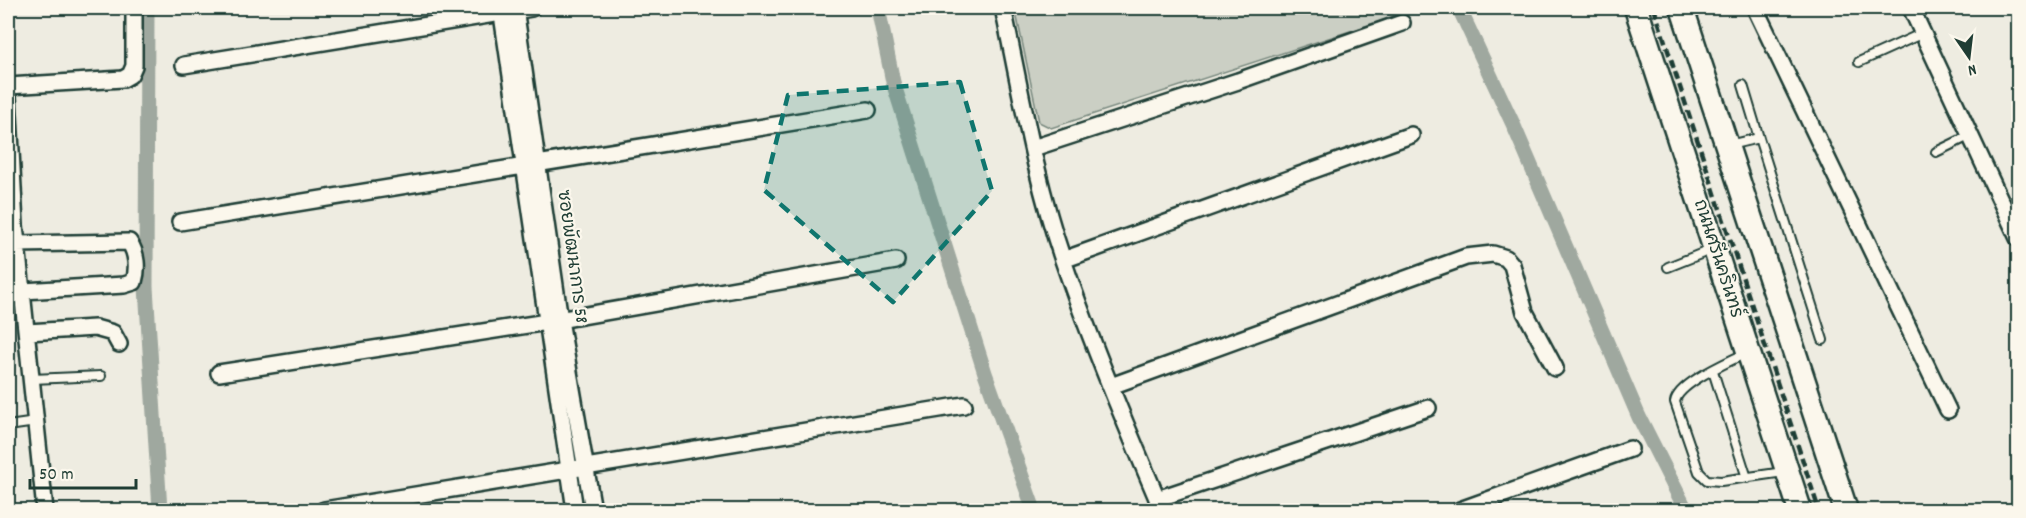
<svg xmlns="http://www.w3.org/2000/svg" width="2026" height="518" font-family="Dekko,'Playpen Sans Thai',sans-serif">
<rect width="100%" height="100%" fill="#eeece1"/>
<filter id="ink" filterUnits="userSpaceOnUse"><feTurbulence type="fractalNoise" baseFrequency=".0167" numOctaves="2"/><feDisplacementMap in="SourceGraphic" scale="12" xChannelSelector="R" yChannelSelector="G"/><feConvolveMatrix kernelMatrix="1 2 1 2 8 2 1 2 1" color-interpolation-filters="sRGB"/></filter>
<g filter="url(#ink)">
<!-- green -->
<path fill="#cbcfc4" stroke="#75867c" stroke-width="1.5" d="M1015,8H1421L1051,128L1039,122Z"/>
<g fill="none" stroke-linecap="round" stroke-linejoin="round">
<!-- canal -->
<path stroke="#9fa89f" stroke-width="15" d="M147,8L146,287L160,510
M878,8L893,82L985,373L1034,510
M1459,8L1513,124L1639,417L1686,510"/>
<!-- lane casing -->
<g stroke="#1f3d34" stroke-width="12">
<path id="lane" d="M1859,62L1923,33
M1759,138L1823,340
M1729,145L1759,138L1743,85
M1936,152L1971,135
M1668,267L1713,249
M1746,353C1729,362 1678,383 1675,402L1699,472L1707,480L1721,481L1784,472
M1713,371L1747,478
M32,379L101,376
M8,426L36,422"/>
</g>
<!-- street casing -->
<g stroke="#1f3d34" stroke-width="20">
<path id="street" d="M501,8L575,510
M515,8L560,320L593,510
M1003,8C1021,92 1035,179 1063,260C1092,345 1127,428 1162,510
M1755,8L1948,410
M1911,8L2018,238
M184,65L532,8
M8,86L123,79L130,75L134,66V8
M8,95L15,225L45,510
M1033,148L1238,81L1402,23
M180,222L868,110
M17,244L129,242C137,253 138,269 134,282L124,285L23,291
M1063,260L1411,135
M27,332L95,328L113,333L119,344
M219,373L547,322L896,261
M1111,386L1466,257L1493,254L1506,258L1512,265L1525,312L1555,368
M1157,499L1428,408
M324,510L964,405
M1460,510L1630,449"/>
</g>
<!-- primary casing -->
<g stroke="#1f3d34" stroke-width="27">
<path id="primary" d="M1636,8L1800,510
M1682,8L1846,510"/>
</g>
<!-- lane -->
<use href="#lane" stroke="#fbf7ec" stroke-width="8"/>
<!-- street -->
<use href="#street" stroke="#fbf7ec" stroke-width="15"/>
<!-- primary -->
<use href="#primary" stroke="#fbf7ec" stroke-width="22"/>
<!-- rail -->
<path stroke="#1f3d34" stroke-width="4.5" stroke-dasharray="9 4.5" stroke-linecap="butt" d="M1654,8L1819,510"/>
</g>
</g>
<!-- marked area -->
<path fill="#0f766e" fill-opacity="0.2" stroke="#0f766e" stroke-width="4.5" stroke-dasharray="12 8" stroke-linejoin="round" d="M960,82L992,191L893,302L764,190L788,95Z"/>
<g text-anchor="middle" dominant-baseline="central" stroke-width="4.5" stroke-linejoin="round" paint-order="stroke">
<!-- street labels -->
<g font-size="18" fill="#1f3d34" stroke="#fbf7ec">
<text transform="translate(571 257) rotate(82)">ซอยพัฒนาการ 58</text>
<text transform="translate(1717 259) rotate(72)">ถนนศรีนครินทร์</text>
</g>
</g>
<!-- margin -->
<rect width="2026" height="518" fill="none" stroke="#fbf7ec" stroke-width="30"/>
<rect x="15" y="15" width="1996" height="488" fill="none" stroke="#1f3d34" stroke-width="2" filter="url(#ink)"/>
<!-- north arrow -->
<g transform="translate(1969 57) rotate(166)" stroke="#fbf7ec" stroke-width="4.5" paint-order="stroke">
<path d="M0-4.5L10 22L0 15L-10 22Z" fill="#1f3d34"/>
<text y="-9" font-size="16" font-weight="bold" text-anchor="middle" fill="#1f3d34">N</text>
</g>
<!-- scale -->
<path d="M30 479v9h106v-9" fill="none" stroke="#1f3d34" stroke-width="3"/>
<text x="39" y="479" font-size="18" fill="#1f3d34" stroke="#fbf7ec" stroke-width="4.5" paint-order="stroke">50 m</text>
</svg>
